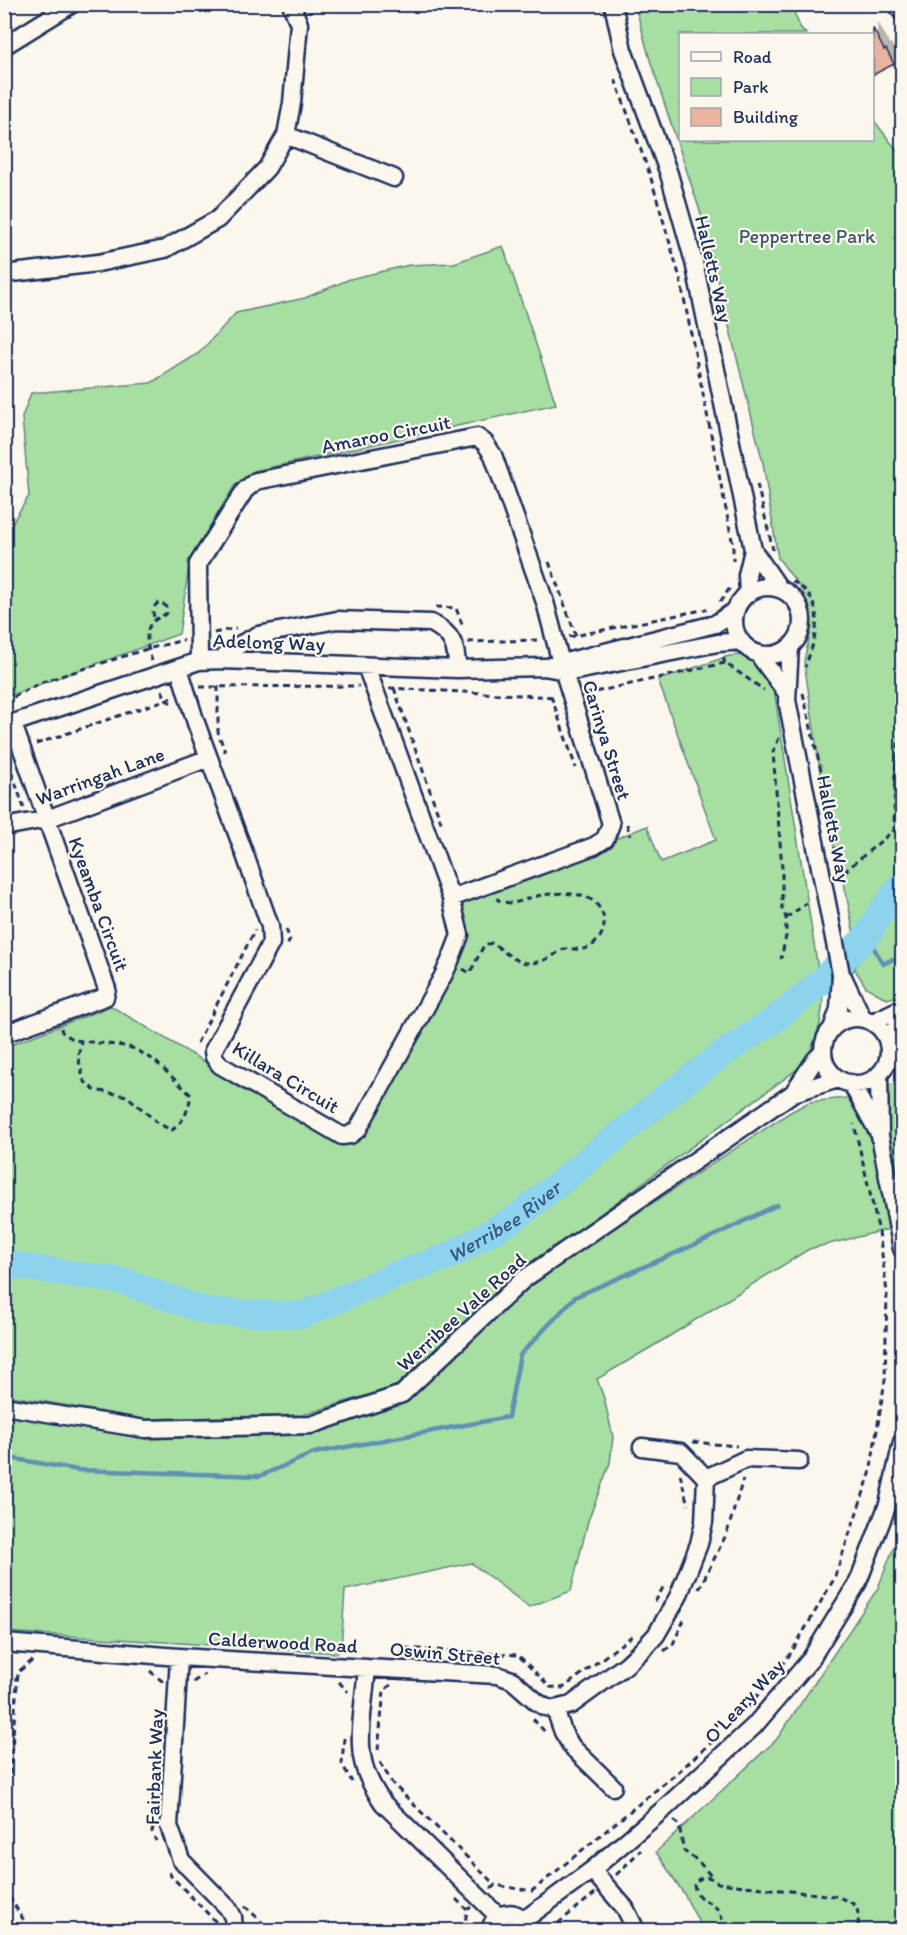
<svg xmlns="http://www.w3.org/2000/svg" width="907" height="1935" font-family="Itim,sans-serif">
<defs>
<filter id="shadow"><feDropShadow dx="5" dy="-5" stdDeviation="0" flood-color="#0004"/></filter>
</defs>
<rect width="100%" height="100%" fill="#fbf7ec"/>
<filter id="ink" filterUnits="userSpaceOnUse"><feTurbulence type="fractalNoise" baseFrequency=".0167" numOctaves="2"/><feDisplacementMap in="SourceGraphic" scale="12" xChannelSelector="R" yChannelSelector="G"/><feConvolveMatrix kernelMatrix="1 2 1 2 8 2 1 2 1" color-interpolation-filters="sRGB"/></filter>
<g filter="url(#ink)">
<!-- green -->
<path fill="#a7dea1" stroke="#618680" stroke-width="1.5" d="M635,5H791L800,27L806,34H680V140H872L873,119L902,157V879L874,917L857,949L843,878L828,825L804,661L812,625L803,591L778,558L763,463L701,214L650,60Z
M503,246L556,404L254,471L235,485L190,559L179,634L5,697V534L29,496L22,417L31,393L151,383L199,353L236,313L305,298L350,279L409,265L454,263Z
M741,655L758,659L773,683L823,1001L820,1024L807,1062L520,1273L397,1386L303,1415L145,1419L5,1395V1047L111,1006L339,1142L359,1136L452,978L468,935L459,902L647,826L661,862L716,840L658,680L729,656Z
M902,891V995L887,999L866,987L854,968L879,921Z
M902,1081V1226L809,1249L660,1342L597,1379L604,1398L613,1437L610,1463L588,1521L571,1591L529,1607L471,1563L345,1590L341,1650L337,1653L5,1632L4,1415L147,1439L306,1435L403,1402L530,1284L789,1113L809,1102L855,1097Z
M902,1526V1919L886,1930H703L684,1894L656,1852L777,1739L878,1588Z"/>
<!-- water -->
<path fill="#8dd3ee" stroke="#5f91b4" stroke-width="1.5" d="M902,879V891L879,921L850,977L844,972L874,917Z"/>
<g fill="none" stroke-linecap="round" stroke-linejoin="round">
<!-- stream -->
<path stroke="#5f91b4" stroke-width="4.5" d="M867,936L883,964L893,959L902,965
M4,1457L78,1470L260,1476L314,1453L508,1417L520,1355L575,1297L703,1241L777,1205"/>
<!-- river -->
<path stroke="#8dd3ee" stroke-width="27" id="s1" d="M4,1264L122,1281L209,1312L302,1315L400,1273L451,1255L517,1217L673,1091L722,1054L774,1020L815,987L867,936L877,918L902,884"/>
</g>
<!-- building -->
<path fill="#e9b39d" stroke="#1b2f5e" stroke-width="1.5" filter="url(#shadow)" d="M873,28L884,50L886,49L894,64L873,75Z"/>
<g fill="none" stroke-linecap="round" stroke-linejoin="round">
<!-- minor casing -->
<g stroke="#1b2f5e" stroke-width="21">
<path id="minor" d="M613,4L623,50L669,174L694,262L753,550L779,588
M896,4L902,12
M4,46L72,4
M286,135L394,178
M4,274L98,263L165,249L218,219L267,168L286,135L292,103L299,24L291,4
M734 621a34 34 0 1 1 68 0a34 34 0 1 1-68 0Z
M748,593L747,575L753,550
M790,647L787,700L820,867
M758,654L786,692
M221,660L239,645L258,635L337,620L431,623C452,633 457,646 457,669
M199,661L198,564L245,490L256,481L477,437L485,443L493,455L545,602L561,663L611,824L605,839L594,846L451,898
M550,666L715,624L736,610
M179,668L196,723L245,855L270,926L271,943L213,1051L214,1057L220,1065L342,1136L350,1135L358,1129L443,976L450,961L460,935L451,898L366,666
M4,726L199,661L221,660L457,669L544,667L571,672L718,643L741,641
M4,827L47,819L209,758
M843,977L863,1019
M823 1051a33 33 0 1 1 66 0a33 33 0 1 1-66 0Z
M873,1022L902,1008
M833,1026L839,1009L841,974
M4,1034L105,997L107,989L13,724
M888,1044L902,1015
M879,1074L880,1136L902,1249
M851,1083L878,1132
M793,1093L815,1060L823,1052
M4,1406L145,1429L311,1425L402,1394L524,1279L793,1093L838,1079
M642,1447L681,1452L706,1478L746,1459L799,1461
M4,1643L179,1657L367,1668C365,1695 357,1736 363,1761C366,1777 374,1790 383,1803L498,1916
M179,1657L169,1826L181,1860L228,1908L233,1917L234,1930
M367,1668L497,1675L512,1680L537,1702L545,1707L555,1709L571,1705L626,1665L642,1650L656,1635L678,1597L699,1544L704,1522L706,1478
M555,1709L563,1732L572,1747L613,1787
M592,1870L625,1908L636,1930
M524,1920L592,1870L665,1808L754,1726L810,1660L858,1582L888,1504L902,1442
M490,1930C495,1908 522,1908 528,1929
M899,1930L902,1928"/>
</g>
<!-- path -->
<path stroke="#1b2f5e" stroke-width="3" stroke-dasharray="6 4.5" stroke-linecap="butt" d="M897,27L902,34
M615,79L650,175L680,278L733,545V561
M757,484L773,550
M549,562L576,636
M792,581C828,600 817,636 805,667
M720,602L732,585
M436,607L456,608L463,627
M214,633L236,628
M569,637L707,609
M468,642L539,640
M723,657L725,663L764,690
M152,661C148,649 142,629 155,620C159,617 163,616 167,613C167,607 165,604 159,602C152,607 152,612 155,620
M218,686V732L225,752
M200,687L359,686
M389,688L556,697
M394,688L442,825
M162,690L166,700L175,705
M803,693L829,806L837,863
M586,694L725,663
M551,696L576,768
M4,702L42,682L147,649L184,640
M779,738L773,752L782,868V908L786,918V936L781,959
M36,744L174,697
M5,753L24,808
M627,824L630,836
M844,872L894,830L895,774L902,706
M786,918L807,903
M286,929L290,940L286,947
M463,969L470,973L484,945L492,943C502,949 514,962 527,963C537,964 549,959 557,953C561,951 560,950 565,949C570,948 577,950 583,949C602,945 611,922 598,906C585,888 547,893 529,898C523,900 517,903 511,903C507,903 502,901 498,900L497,898
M61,1028L62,1032L74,1040L125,1046L135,1049L154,1060L191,1095C188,1110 185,1121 172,1130L159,1124L127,1096L94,1090L84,1081L78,1057L81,1041
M197,1043L255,930
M893,1070L898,1054
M693,1442L737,1446
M680,1474L688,1505
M699,1589L727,1533L743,1479
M655,1602L665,1584
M664,1651L673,1644L684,1620
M402,1656L403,1648L518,1655L550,1687L563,1688L636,1633
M150,1671L162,1681V1683
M4,1679H17
M193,1682L205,1674
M339,1682L348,1692
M748,1707L791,1653L834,1579L870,1474L885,1380L887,1292L879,1232L854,1124
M533,1719L547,1734
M344,1738L342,1764L352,1782
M378,1750L384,1690L391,1685
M380,1762L392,1783L495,1885
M674,1820L679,1826L684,1851L698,1861L712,1877
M153,1827L152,1832L156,1841
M4,1848L18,1672L33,1660
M169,1872L171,1876L215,1921L206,1930
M616,1875L641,1850
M4,1877L5,1890L30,1930
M491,1889L495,1885L532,1891L677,1773L713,1741
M456,1899L467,1910
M245,1906L270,1930
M464,1930L467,1910L471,1907
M550,1930L595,1893
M724,1930C723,1926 723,1920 721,1915C714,1898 694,1904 694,1882C704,1876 709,1875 718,1883L835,1896C859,1904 859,1906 858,1930"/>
<!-- minor -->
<use href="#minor" stroke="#fbf7ec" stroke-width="16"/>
<!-- minor-bridge casing -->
<g stroke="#1b2f5e" stroke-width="21" stroke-linecap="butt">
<path id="minor-bridge" d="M820,867L841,974"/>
</g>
<!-- minor-bridge -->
<use href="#minor-bridge" stroke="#fbf7ec" stroke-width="16"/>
</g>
</g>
<g text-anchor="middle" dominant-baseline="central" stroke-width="4.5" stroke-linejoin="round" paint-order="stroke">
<!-- park labels -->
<g font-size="20" fill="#3e5b6f" stroke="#fbf7ec">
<text x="807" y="236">Peppertree Park</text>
</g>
<!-- street labels -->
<g font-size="20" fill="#1b2f5e" stroke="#fbf7ec">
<text transform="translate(714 269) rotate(77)">Halletts Way</text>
<text transform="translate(386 434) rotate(-11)">Amaroo Circuit</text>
<text transform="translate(269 642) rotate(2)">Adelong Way</text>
<text transform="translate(607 740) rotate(73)">Carinya Street</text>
<text transform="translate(100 776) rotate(-20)">Warringah Lane</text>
<text transform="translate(834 829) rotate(79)">Halletts Way</text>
<text transform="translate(99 904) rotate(70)">Kyeamba Circuit</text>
<text transform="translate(286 1077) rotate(31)">Killara Circuit</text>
<text transform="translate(461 1312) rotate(-42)">Werribee Vale Road</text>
<text transform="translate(283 1642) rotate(3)">Calderwood Road</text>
<text transform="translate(445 1653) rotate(5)">Oswin Street</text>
<text transform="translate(744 1701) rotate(-47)">O'Leary Way</text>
<text transform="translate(154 1767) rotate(-88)">Fairbank Way</text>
</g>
<!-- water labels -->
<g font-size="21" font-style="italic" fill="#385882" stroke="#fbf7ec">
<text stroke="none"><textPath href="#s1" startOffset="528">Werribee River</textPath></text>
</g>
</g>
<!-- margin -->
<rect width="907" height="1935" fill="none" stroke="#fbf7ec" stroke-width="24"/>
<rect x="12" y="12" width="883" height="1911" fill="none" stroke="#1b2f5e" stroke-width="2" filter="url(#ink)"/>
<!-- legend -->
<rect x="679" y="33" width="195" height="108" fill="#fbf7ec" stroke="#a1a7b3" stroke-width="1.5"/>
<rect x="691" y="52" width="30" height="9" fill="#fbf7ec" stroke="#a1a7b3" stroke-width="1.5"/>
<text x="733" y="63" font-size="18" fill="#1b2f5e">Road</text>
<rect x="691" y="78" width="30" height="18" fill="#a7dea1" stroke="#a1a7b3" stroke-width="1.5"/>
<text x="733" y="93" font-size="18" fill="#1b2f5e">Park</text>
<rect x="691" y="108" width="30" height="18" fill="#e9b39d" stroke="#a1a7b3" stroke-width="1.5"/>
<text x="733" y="123" font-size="18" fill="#1b2f5e">Building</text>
</svg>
